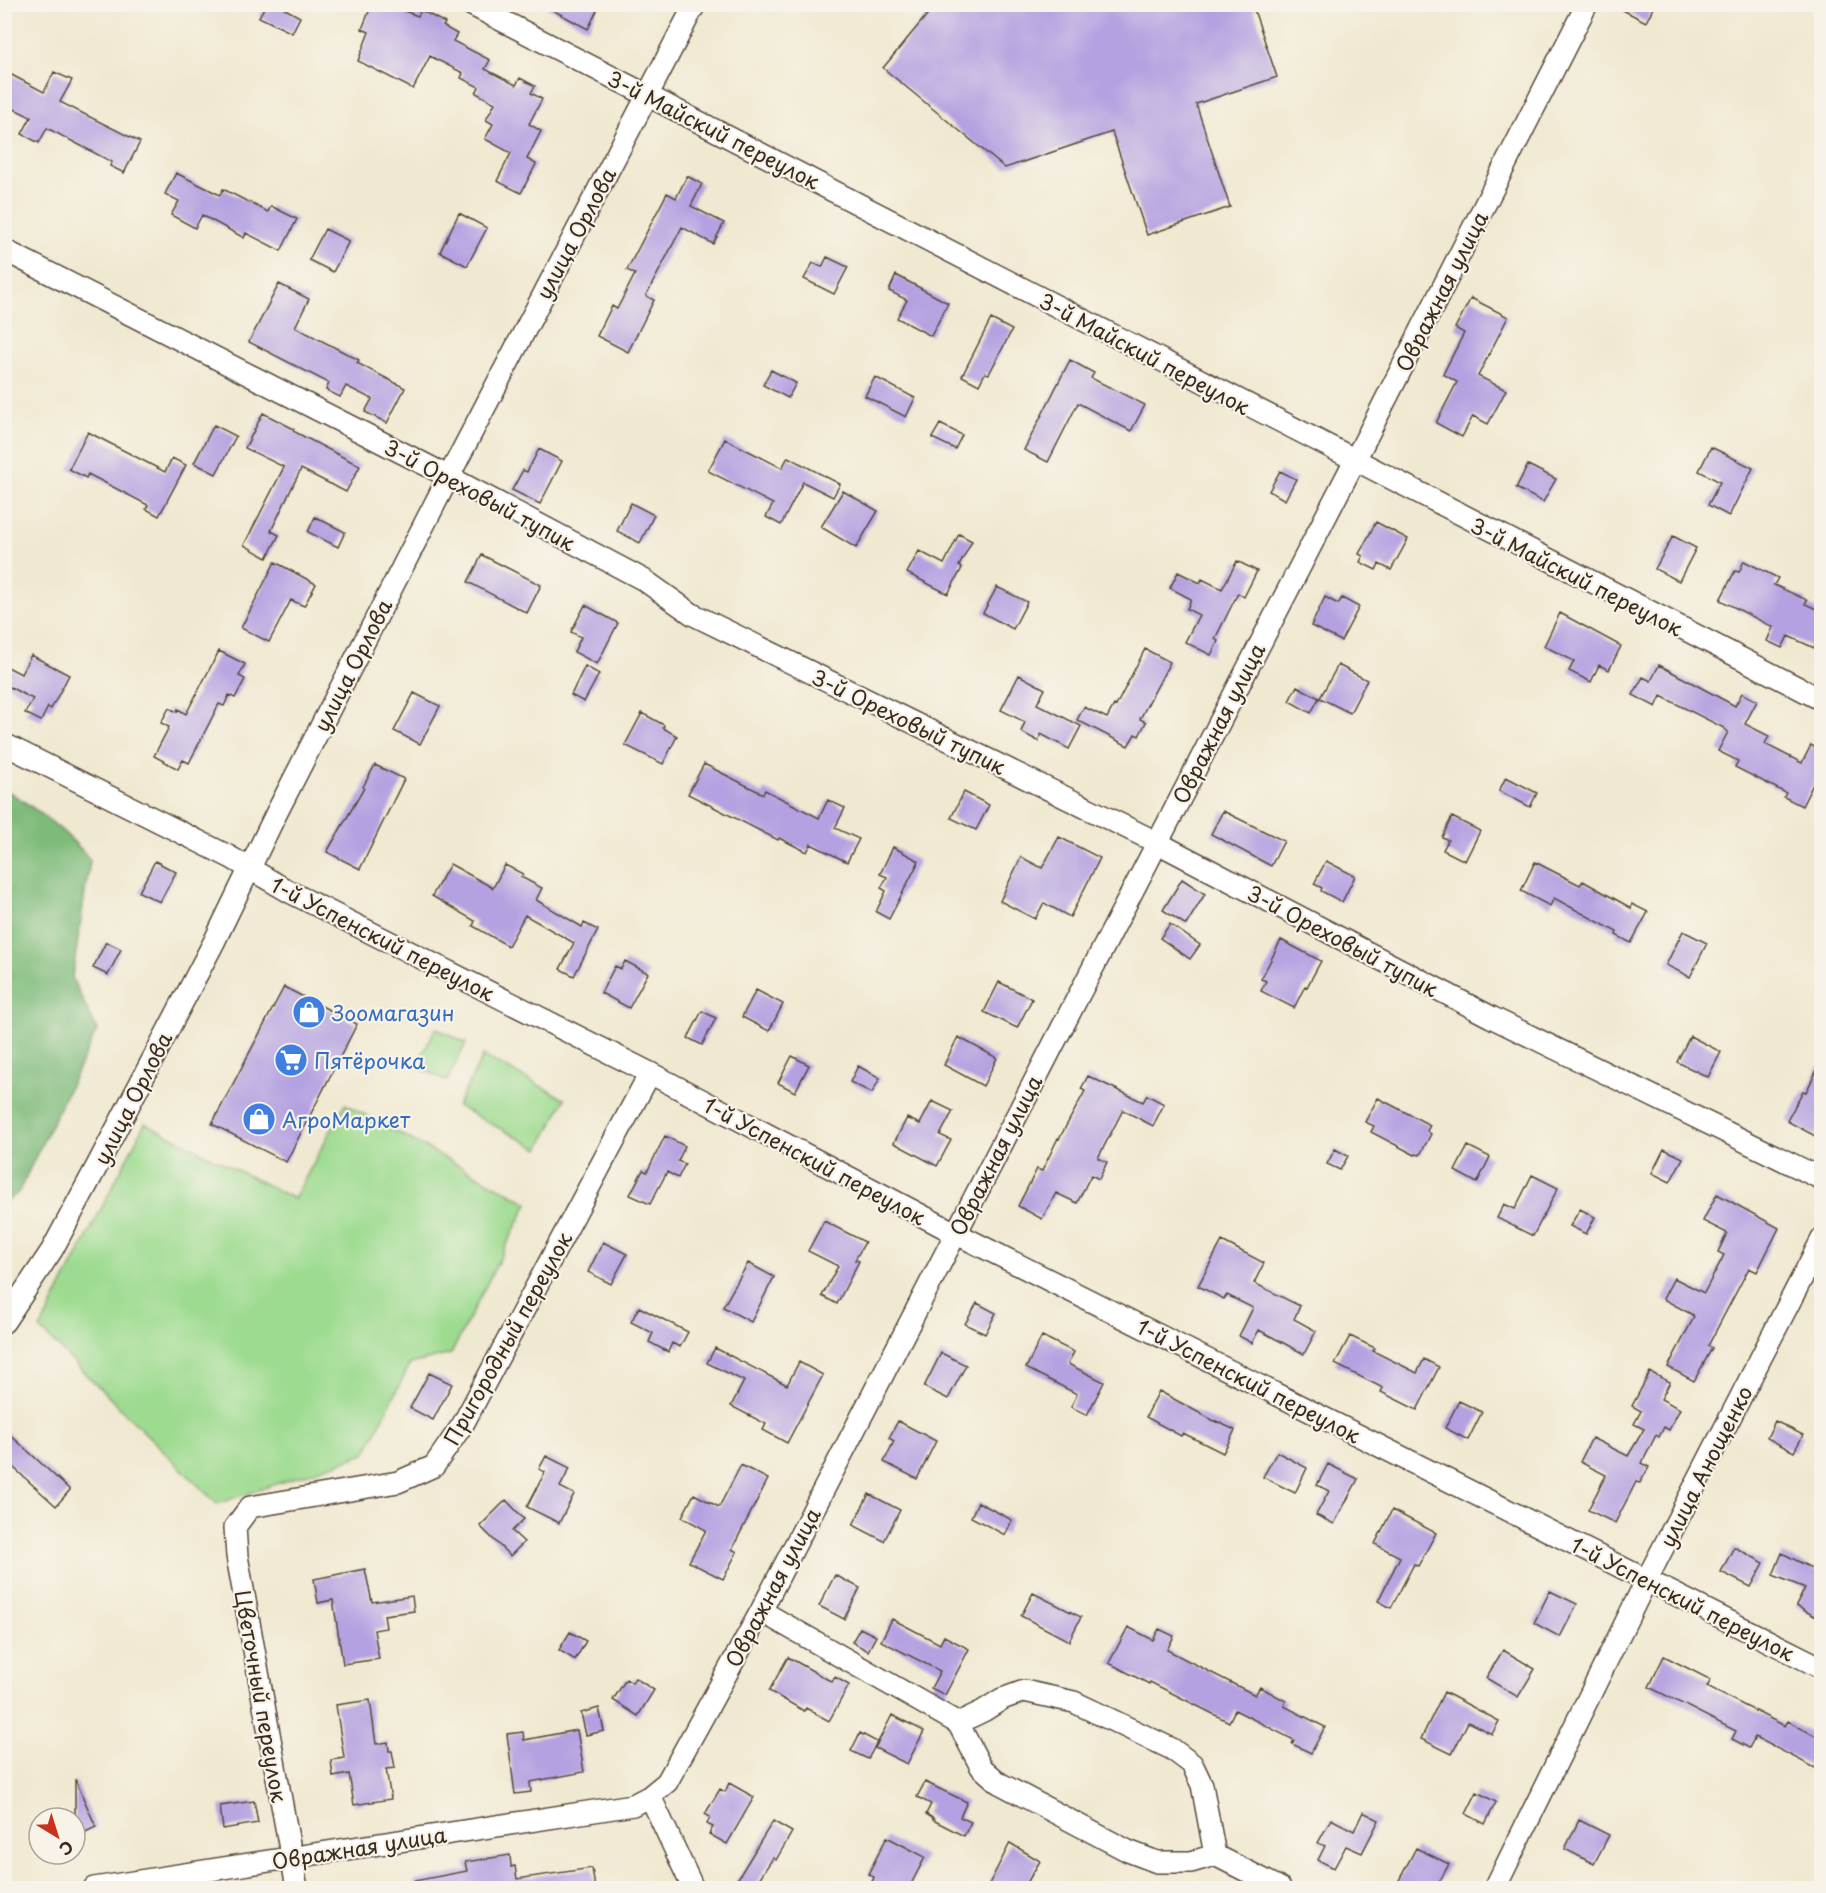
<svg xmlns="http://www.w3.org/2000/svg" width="1826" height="1893" font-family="'Playpen Sans',sans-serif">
<rect width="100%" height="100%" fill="#f7f3e8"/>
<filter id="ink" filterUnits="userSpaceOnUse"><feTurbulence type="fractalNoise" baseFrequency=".0167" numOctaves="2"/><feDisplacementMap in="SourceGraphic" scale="12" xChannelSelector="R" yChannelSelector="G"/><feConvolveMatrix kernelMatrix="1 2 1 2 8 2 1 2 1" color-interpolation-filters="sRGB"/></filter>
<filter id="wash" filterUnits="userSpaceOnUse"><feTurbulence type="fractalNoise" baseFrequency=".008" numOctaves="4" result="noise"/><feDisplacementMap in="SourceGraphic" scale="24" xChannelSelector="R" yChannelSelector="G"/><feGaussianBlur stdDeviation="1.35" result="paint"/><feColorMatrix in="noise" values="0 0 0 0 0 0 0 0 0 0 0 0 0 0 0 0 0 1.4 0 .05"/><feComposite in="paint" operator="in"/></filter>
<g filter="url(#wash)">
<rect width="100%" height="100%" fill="#f0e9d1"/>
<!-- green -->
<path fill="#9ddb90" stroke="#6c8257" stroke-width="1.5" d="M436,1028L466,1043L447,1081L416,1066Z
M483,1056L565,1099L539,1149L457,1106Z
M345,1104L528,1203L451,1354L410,1364L365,1454L217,1504L40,1329L145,1123L294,1199Z"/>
<!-- forest -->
<path fill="#7ebb7a" stroke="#5c724c" stroke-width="1.5" d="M4,789C34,807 69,833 90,860L72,978L97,1030L18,1193L5,1202Z"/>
<g id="blocks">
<!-- building -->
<path fill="#b4a1e1" d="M266,4H276L300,17L292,33L259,17Z
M372,4H377L391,10L393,7L418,16L421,10L445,23L443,26L457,34L453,41L490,60L485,69L516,85L520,78L535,86L531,93L542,99L529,124L541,131L527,159L536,164L521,193L497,181L511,153L485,139L493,124L486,120L495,103L476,93L479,87L461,78L463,73L430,56L413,89L358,61L369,32L362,29Z
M541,4H600L588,29Z
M936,4H1252L1277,77L1196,104L1230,207L1147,235L1112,132L1005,168L883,68Z
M1611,4H1655L1646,22Z
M4,71L44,92L54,72L72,80L60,102L140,142L124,173L110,166L112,162L47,128L39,143L22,134L31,117L4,104Z
M176,173L220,195L223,189L268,212L271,206L297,219L281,251L246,233L244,238L202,215L195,228L171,215L179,201L165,194Z
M687,176L702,184L691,206L724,223L713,244L682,227L646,296L654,300L628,352L597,336L612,306L617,309L635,274L627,270L667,193L676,198Z
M459,213L487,228L467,266L440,252Z
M325,229L349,241L333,272L309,260Z
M827,257L848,267L834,294L804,279L813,263L822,267Z
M896,275L948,303L931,336L897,318L907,300L889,291Z
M279,284L309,299L295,327L359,360L357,363L405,388L387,423L365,412L372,399L346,386L340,397L326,390L329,383L249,342Z
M1471,298L1508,317L1478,376L1506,390L1488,424L1473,416L1462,437L1436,423L1457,382L1443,374L1464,333L1455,328Z
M991,319L1012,330L989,374L985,373L979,385L962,376Z
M1070,360L1094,373L1091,378L1145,405L1131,431L1078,403L1048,462L1024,450Z
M771,370L796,383L788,398L763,385Z
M875,377L915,398L906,417L865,396Z
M263,413L294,429L293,431L360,466L346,492L301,469L271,531L279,535L267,558L244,545L284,467L245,448Z
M940,424L962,435L955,449L932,438Z
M214,425L236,436L216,474L194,463Z
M88,432L165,472L172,458L186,465L159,516L146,509L148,505L88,474L86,478L69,469Z
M725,439L782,468L788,457L840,484L833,497L803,482L781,525L766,517L773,504L708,471Z
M1711,447L1753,468L1729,516L1708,505L1720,482L1699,471Z
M539,449L562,461L540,504L512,490L523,470L527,472Z
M1528,465L1556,479L1543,502L1516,488Z
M1280,471L1296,479L1285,500L1269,491Z
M843,491L878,511L856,548L821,527Z
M631,503L654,515L640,543L617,531Z
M315,517L345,532L338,547L308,532Z
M1376,522L1408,539L1391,570L1379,564L1376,570L1360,562L1363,556L1359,554Z
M959,534L972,541L959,566L962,568L948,594L907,573L919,551L944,564Z
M1673,536L1696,548L1679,581L1655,569Z
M482,555L541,585L527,613L468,582Z
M1237,561L1257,571L1244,597L1238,593L1215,639L1218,641L1211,655L1185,642L1199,615L1187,609L1191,599L1170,588L1178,572L1200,583L1202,579L1222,589Z
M1744,561L1778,578L1774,585L1807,600L1805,604L1821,611V651L1788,636L1782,648L1767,641L1773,627L1720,600L1735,571L1739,572Z
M275,562L316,584L304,606L291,600L269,642L241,628Z
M997,587L1027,602L1013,629L983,613Z
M1325,597L1338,604L1342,598L1359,607L1341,641L1311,626Z
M585,605L618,623L597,664L574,652L581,637L571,632Z
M1560,613L1621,646L1609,670L1599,665L1591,682L1569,671L1574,661L1544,646Z
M1145,649L1170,662L1140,719L1146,722L1139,736L1135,734L1128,746L1077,720L1084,707L1107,718L1114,705L1116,706Z
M219,651L245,664L239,676L245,679L235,698L229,695L224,706L219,704L189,763L183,760L178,769L154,756L169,727L161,723L169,708L177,712L178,709L186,714Z
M31,655L69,675L51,709L48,707L41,721L25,713L33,699L4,684V665L21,674Z
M1338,665L1367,680L1350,713L1320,698Z
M1659,665L1735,706L1742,693L1757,701L1745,724L1769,736L1765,744L1802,763L1811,745L1821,751V768L1802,806L1784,797L1786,793L1735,767L1738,761L1718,751L1728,732L1724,728L1661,696L1656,707L1633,695L1643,677L1651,681Z
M585,666L599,674L584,702L571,695Z
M1019,675L1045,689L1037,704L1081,726L1069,749L1041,734L1038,741L1021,732L1025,722L1001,710Z
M1297,686L1319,698L1311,713L1289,701Z
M414,693L440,706L420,744L394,731Z
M642,713L664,725L663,728L677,736L663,764L625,745Z
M704,764L763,794L765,790L819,818L828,800L845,808L835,828L859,839L847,862L811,844L807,852L779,838L778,840L688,794Z
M375,765L404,779L360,869L327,852L364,788L363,787Z
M1506,777L1537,793L1530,807L1499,791Z
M964,792L989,805L976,830L951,818Z
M1223,811L1284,841L1271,866L1211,834Z
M1452,817L1480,831L1465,861L1443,850L1448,840L1442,837Z
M1059,837L1100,858L1070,917L1044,903L1035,919L1000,901L1021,857L1042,868Z
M893,847L919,861L889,919L876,912L886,891L881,888L887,877L880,874Z
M155,861L176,872L160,902L139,892Z
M1326,861L1355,876L1342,902L1321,891L1322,888L1314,884Z
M1535,862L1580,885L1583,881L1631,908L1632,904L1648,912L1631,943L1616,935L1617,932L1554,898L1550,906L1521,891Z
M450,864L493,888L505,865L523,874L521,877L542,888L536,900L582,927L584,923L598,930L574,976L560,969L574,943L525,915L508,946L473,926L475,921L432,896Z
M1182,879L1205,894L1186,925L1163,910Z
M1170,924L1200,945L1190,959L1160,938Z
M1683,931L1707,943L1690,977L1666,965Z
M1281,940L1321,961L1307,987L1305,986L1294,1008L1261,991L1266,981L1261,979Z
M106,942L121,949L108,975L93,968Z
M625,961L648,973L629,1008L601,993L615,966L621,969Z
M999,982L1032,999L1017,1028L984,1012Z
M284,987L357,1024L286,1162L212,1124Z
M756,990L783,1004L769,1031L742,1017Z
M702,1011L716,1018L702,1045L688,1038Z
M1690,1036L1721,1052L1708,1077L1677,1062Z
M958,1037L997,1058L983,1086L944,1065Z
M792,1056L809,1065L795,1092L778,1083Z
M1821,1062V1123L1815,1136L1787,1121L1803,1091L1806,1092Z
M858,1066L880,1078L872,1093L850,1082Z
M1088,1076L1143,1102L1147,1095L1164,1104L1153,1126L1123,1110L1098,1158L1107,1162L1099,1179L1091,1175L1077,1203L1056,1193L1042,1219L1018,1206L1037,1169L1042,1171L1058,1138L1059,1139L1085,1091L1081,1089Z
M1378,1098L1430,1125L1427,1131L1431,1134L1420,1155L1416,1154L1415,1155L1371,1132L1374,1126L1365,1122Z
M932,1101L953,1111L940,1135L951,1140L937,1166L894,1143L907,1118L920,1124Z
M665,1136L685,1146L678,1161L685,1164L678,1178L667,1172L650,1204L630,1195L643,1170L647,1172Z
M1468,1146L1490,1157L1477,1183L1455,1171Z
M1335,1149L1348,1156L1340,1170L1327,1164Z
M1664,1149L1683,1158L1670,1182L1652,1173Z
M1532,1175L1558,1188L1533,1236L1497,1218L1504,1204L1515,1209Z
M1717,1194L1779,1228L1757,1272L1749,1268L1708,1346L1712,1348L1694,1381L1668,1367L1694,1317L1692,1316L1693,1315L1663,1299L1674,1278L1704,1293L1724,1255L1718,1252L1727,1233L1703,1221Z
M1580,1209L1595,1217L1586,1234L1570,1226Z
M824,1221L865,1242L855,1260L859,1261L837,1304L822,1296L838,1266L808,1251Z
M1222,1241L1264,1263L1254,1283L1300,1306L1294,1319L1316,1331L1304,1354L1259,1330L1252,1343L1239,1336L1253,1308L1227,1295L1224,1299L1198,1286Z
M603,1242L627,1254L611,1284L588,1272Z
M748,1263L774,1277L751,1322L723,1307Z
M977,1303L996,1313L985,1334L965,1324Z
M639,1307L688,1332L680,1347L672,1343L668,1352L649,1342L653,1333L631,1322Z
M1042,1336L1074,1352L1068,1364L1104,1382L1087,1415L1071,1407L1077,1394L1026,1368Z
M1350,1336L1375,1348L1373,1351L1417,1373L1424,1359L1439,1367L1417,1410L1381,1392L1383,1388L1335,1364Z
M715,1348L787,1385L799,1362L823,1375L787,1443L763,1430L766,1424L731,1406L744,1381L707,1363Z
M941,1353L966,1365L948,1399L924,1387Z
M1650,1372L1670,1382L1661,1399L1680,1409L1669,1430L1664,1427L1659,1437L1656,1435L1642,1463L1649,1467L1640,1483L1636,1482L1615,1523L1588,1510L1606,1475L1580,1462L1592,1438L1628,1456L1644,1429L1634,1424L1641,1411L1632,1406Z
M429,1373L452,1384L433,1420L410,1408Z
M1159,1391L1216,1422V1421L1235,1430L1223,1453L1183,1433L1181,1436L1146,1417Z
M1459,1401L1482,1412L1468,1440L1445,1428Z
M898,1421L936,1441L917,1479L884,1462L894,1441L889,1438Z
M1775,1421L1803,1435L1794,1452L1767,1438Z
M4,1429L70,1490L56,1506L4,1459Z
M1277,1452L1307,1468L1295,1493L1263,1477Z
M546,1456L570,1468L560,1487L574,1494L559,1523L527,1507L545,1472L539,1469Z
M1328,1464L1358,1479L1334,1524L1316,1515L1329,1491L1317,1485Z
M741,1465L768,1479L732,1549L737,1552L723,1579L689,1562L706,1530L682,1517L694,1494L719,1507Z
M869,1494L900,1510L884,1541L853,1525Z
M506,1500L524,1519L512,1531L524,1542L510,1556L480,1526Z
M978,1502L1012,1520L1005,1535L971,1517Z
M1392,1510L1436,1533L1418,1566L1414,1564L1391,1608L1378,1601L1400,1557L1375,1544Z
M1734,1547L1764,1563L1751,1587L1721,1572Z
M1782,1553L1815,1570L1821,1556V1605L1816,1617L1796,1606L1805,1588L1773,1575Z
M365,1569L372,1602L412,1596L414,1611L384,1615L386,1628L374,1630L379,1659L343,1664L333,1600L318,1603L314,1579Z
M835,1575L860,1588L844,1619L819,1606Z
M1550,1591L1577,1604L1560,1637L1534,1623Z
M1033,1593L1081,1617L1069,1641L1021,1616Z
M892,1619L940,1644L944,1636L969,1649L945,1695L931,1688L940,1671L881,1641Z
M1128,1627L1153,1640L1159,1629L1174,1636L1167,1650L1255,1695L1260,1687L1286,1701L1284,1706L1325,1727L1311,1753L1292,1744L1294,1740L1235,1710L1229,1722L1150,1682L1149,1684L1109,1663Z
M860,1628L876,1636L868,1651L852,1642Z
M570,1632L586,1641L575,1660L559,1650Z
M1503,1650L1535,1669L1518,1697L1486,1678Z
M1664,1656L1711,1680L1707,1687L1785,1726L1788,1721L1821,1739V1771L1755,1737L1749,1748L1732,1739L1736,1731L1649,1687Z
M788,1657L832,1682L835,1677L849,1685L829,1721L806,1708L804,1711L769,1691Z
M635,1678L654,1690L638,1716L613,1700L626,1679L632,1683Z
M1444,1692L1499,1721L1492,1734L1468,1722L1452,1754L1421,1739Z
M370,1700L376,1744L388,1742L389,1751H392L395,1768L386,1769L391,1799L354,1805L349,1774L333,1777L331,1760L344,1758L336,1705Z
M599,1708L604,1731L586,1735L581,1713Z
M892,1715L924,1731L907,1764L875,1748Z
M577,1730L584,1772L530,1782L531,1792L515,1794L507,1734L523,1732L524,1740Z
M860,1733L877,1742L868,1759L851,1751Z
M75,1779L96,1827L75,1837Z
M925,1782L967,1802L960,1817L971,1822L964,1836L933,1820L934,1819L926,1814L931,1804L917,1797Z
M729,1783L754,1797L727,1844L709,1834L713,1827L707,1824L710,1817L705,1814L720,1789L725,1792Z
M1477,1792L1496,1802L1485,1824L1466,1814Z
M254,1801L258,1823L223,1829L220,1806Z
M1363,1812L1379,1820L1362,1853L1346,1846L1334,1868L1318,1860L1325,1846L1318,1843L1331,1819L1354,1831Z
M1579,1820L1609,1835L1594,1864L1565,1849Z
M773,1821L792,1832L776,1860L773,1858L753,1888H732Z
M887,1837L925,1857L909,1888H884L872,1882L874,1877L868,1874Z
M1010,1843L1040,1861L1024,1888H987Z
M1416,1848L1449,1864L1436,1888H1395Z
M510,1855L511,1867L515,1866L517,1879L592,1868L595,1888H415L414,1881L467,1871L465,1862Z"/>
</g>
</g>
<g filter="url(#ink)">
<use href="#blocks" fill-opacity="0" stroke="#564739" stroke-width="1.5"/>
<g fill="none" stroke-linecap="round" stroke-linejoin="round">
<!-- minor casing -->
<g stroke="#564739" stroke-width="24">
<path id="minor" d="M470,4C922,234 1369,471 1822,700
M4,250L432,468L644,580L692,614L1156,842L1491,1017L1822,1179
M4,744L230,857L288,891L650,1073L955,1233L1822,1668
M4,1322L52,1250L97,1166L214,942L274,818L448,478L695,4
M761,1611L958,1723L981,1767L999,1783L1128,1851L1157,1862H1191L1215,1855L1280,1888
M958,1723L983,1711L1002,1699L1024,1691L1074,1702L1172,1749L1192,1764L1202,1785L1215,1855
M650,1796L693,1888
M94,1888L633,1805L650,1796L667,1782L761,1611L1354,462L1587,4
M297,1888L237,1556L235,1527L250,1507L398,1482L434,1466L463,1424L650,1073
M1495,1888L1647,1579L1822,1239"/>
</g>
<!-- minor -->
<use href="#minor" stroke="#fff" stroke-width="21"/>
</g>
</g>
<!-- icons -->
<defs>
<g id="shop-disc" transform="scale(1.725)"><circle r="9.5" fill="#3f7fe0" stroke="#f7f3e8"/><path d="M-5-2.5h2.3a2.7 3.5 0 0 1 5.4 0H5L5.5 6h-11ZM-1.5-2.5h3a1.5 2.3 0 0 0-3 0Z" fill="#fff"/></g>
<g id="supermarket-disc" transform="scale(1.725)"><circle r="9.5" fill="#3f7fe0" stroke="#f7f3e8"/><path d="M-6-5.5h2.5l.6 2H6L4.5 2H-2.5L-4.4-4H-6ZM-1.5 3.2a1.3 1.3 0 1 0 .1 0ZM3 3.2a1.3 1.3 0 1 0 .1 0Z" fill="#fff"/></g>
</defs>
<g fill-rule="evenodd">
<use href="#shop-disc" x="309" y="1012"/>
<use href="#supermarket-disc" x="291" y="1060"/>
<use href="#shop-disc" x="259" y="1119"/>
</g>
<g text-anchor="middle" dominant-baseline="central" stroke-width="4.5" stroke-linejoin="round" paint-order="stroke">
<!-- street labels -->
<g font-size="21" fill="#3b2a1e" stroke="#f7f3e8">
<text transform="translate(714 129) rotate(27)">3-й Майский переулок</text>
<text transform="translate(575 233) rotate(-62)">улица Орлова</text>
<text transform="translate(1441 291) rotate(-63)">Овражная улица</text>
<text transform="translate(1145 353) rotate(28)">3-й Майский переулок</text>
<text transform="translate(480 494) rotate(28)">3-й Ореховый тупик</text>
<text transform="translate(1577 576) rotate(27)">3-й Майский переулок</text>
<text transform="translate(352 665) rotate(-63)">улица Орлова</text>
<text transform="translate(909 721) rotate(26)">3-й Ореховый тупик</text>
<text transform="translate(1218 723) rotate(-63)">Овражная улица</text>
<text transform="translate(383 938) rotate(27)">1-й Успенский переулок</text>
<text transform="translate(1343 940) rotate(28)">3-й Ореховый тупик</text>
<text transform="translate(132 1098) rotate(-63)">улица Орлова</text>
<text transform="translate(995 1155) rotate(-63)">Овражная улица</text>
<text transform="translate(815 1160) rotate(28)">1-й Успенский переулок</text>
<text transform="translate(507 1338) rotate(-61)">Пригородный переулок</text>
<text transform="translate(1249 1380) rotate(27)">1-й Успенский переулок</text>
<text transform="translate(1705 1466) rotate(-63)">улица Анощенко</text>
<text transform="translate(772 1587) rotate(-62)">Овражная улица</text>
<text transform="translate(1683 1598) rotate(27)">1-й Успенский переулок</text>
<text transform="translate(262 1696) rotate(80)">Цветочный переулок</text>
<text transform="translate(359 1847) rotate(-9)">Овражная улица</text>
</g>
<!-- shop labels -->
<g font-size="21" fill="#366cbe" stroke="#f7f3e8" text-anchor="start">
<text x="332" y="1012">Зоомагазин</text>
<text x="314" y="1060">Пятёрочка</text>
<text x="282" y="1119">АгроМаркет</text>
</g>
</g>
<!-- margin -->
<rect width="1826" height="1893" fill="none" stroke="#f7f3e8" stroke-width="24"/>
<!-- north arrow -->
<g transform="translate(57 1836) rotate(142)"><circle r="28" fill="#f7f3e8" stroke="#aca397" stroke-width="1.5"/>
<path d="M0-4.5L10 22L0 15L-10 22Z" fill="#c8321e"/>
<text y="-9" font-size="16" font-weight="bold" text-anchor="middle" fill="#3b2a1e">С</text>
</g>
</svg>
